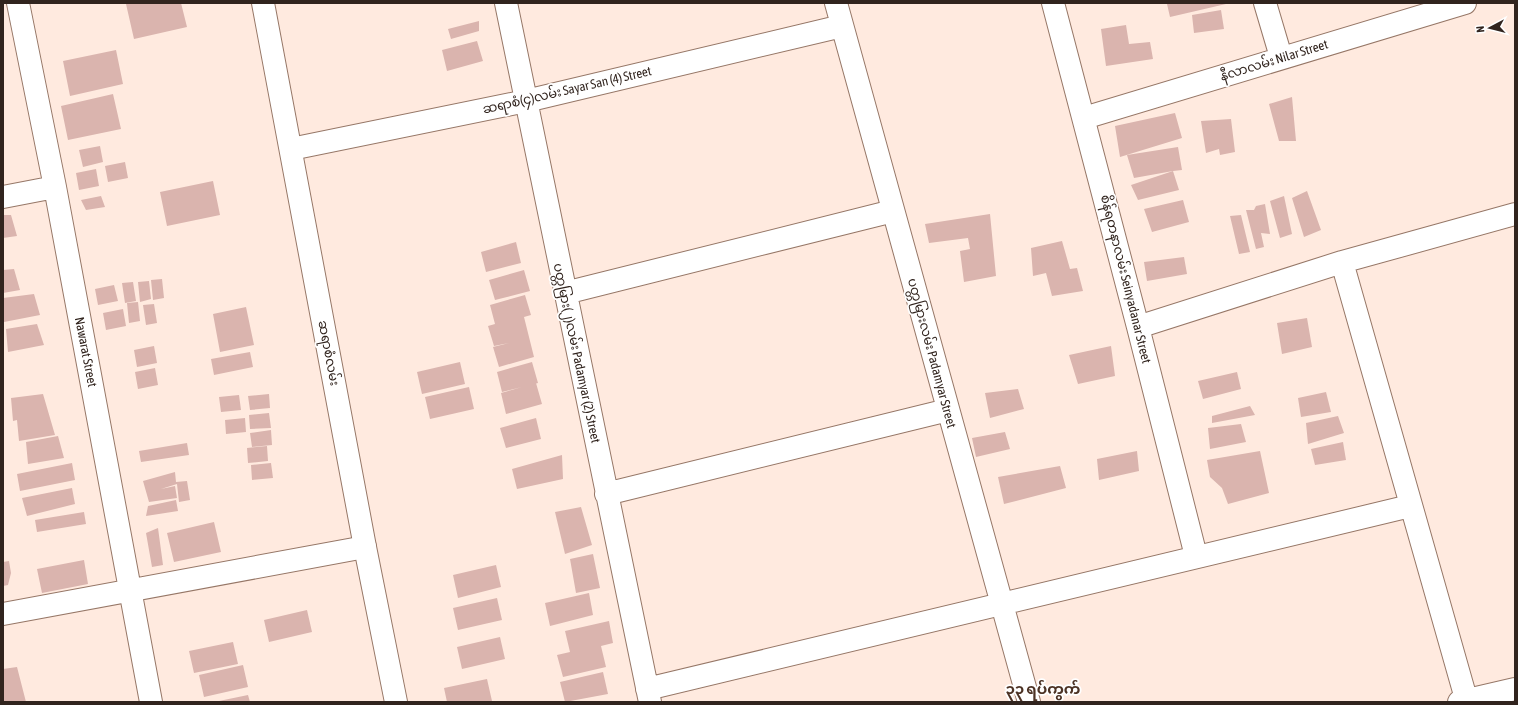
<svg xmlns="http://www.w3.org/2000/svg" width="1518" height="705" font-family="'Asap Condensed','Noto Sans Myanmar',sans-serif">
<rect width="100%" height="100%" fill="#ffeadf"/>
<!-- building -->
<path fill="#dab4ae" d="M133,3H181L187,27L134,39L126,4Z
M1170,3H1226V4L1170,17L1167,4Z
M1221,10L1224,29L1194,33L1192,15Z
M479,21V31L451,39L448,29Z
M1126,25L1129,44L1150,42L1153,59L1106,66L1101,29Z
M477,41L483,61L447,71L442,50Z
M116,50L123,84L70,96L63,61Z
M113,94L121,129L68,140L61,106Z
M1292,97L1296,141H1279L1269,104Z
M1175,113L1182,138L1120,157L1115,126Z
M1231,119L1235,152L1220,155L1219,149L1206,153L1201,121Z
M100,146L103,162L83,167L79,150Z
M1178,147L1182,170L1173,171L1179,190L1138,200L1131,185L1173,171L1134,178L1127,155Z
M125,162L128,178L108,182L105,166Z
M96,169L99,186L79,190L76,173Z
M213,181L220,215L167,226L160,192Z
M1307,191L1321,230L1304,237L1292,198Z
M101,196L105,207L86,210L81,200Z
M1284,196L1292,234L1280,238L1270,201Z
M1183,200L1189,222L1152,232L1144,209Z
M1265,204L1270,234L1261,233L1264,247L1256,249L1246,210H1254L1256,206Z
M990,214L996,276L964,282L960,251L970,249L968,238L929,243L925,224Z
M3,215H11L17,236L3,238Z
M1241,215L1250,252L1239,254L1230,216Z
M1062,241L1070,269L1077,268L1083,291L1052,296L1046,273L1033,276L1031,248Z
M516,242L521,263L486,272L481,252Z
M1184,257L1187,274L1147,281L1144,262Z
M14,269L20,290L3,293V270Z
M524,270L530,291L495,300L489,280Z
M162,279L164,298L153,300L151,280Z
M149,281L151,299L140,302L138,282Z
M133,282L136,301L125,303L122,283Z
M114,285L118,301L98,305L95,289Z
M34,294L40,315L4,322L3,298Z
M525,295L531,315L524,317L534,357L499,367L493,347L509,343L494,346L488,326L495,324L490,305Z
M138,302L140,321L129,323L127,303Z
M154,304L157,323L146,325L143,305Z
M246,307L254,345L220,352L213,314Z
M123,309L126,326L106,330L103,313Z
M1307,318L1312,347L1282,354L1277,323Z
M37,324L44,345L8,352L6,329Z
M154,346L157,363L137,367L134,350Z
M1111,346L1115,376L1078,384L1069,355Z
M250,352L253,367L214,375L211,359Z
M460,362L465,384L422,394L417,372Z
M532,362L538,383L502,392L497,372Z
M155,368L158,385L138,389L135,372Z
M1237,372L1241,389L1203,399L1198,381Z
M536,383L542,404L506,414L501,393Z
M469,387L474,409L430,419L425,397Z
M1018,389L1024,409L990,418L985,393Z
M1326,392L1331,412L1301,417L1298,398Z
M43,394L55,435L19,441L17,420L13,421L11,398Z
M269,394L270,408L250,410L248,396Z
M239,395L241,410L221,412L219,397Z
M1250,406L1255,415L1212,423V416Z
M269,413L271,428L250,429L249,415Z
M1338,416L1344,433L1308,444L1306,423Z
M245,418L246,432L226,434L225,420Z
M536,418L541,439L506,448L500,428Z
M1241,424L1246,442L1210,449L1208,428Z
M271,430L272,445L252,447L250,433Z
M1005,432L1010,449L976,457L972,438Z
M58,436L64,458L28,464L26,442Z
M1343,442L1346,460L1315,465L1311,449Z
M187,443L189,455L141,462L139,451Z
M267,446L268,461L248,463L247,448Z
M1137,451L1139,471L1099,480L1097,459Z
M1260,451L1269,493L1228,504L1222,488L1210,477L1207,460Z
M562,455L563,479L517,489L512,469Z
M72,463L75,480L20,491L17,474Z
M271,463L273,478L252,480L251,465Z
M1060,466L1066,488L1004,504L998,477Z
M175,472L176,482L187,481L190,500L179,502L177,484L161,489L175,486L177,498L149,502L143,481Z
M72,488L75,504L27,516L22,498Z
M176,500L178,511L146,516L148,506Z
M581,507L592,545L565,554L555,512Z
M84,512L86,524L37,532L35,520Z
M214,522L221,552L174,562L167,533Z
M158,528L163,565L152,567L146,533Z
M593,554L600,588L576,593L570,559Z
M84,560L88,584L42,593L37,569Z
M9,561L11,573L8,585L3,586V562Z
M496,565L501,587L458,598L453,575Z
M589,593L593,615L550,626L545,603Z
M497,598L502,620L458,630L453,608Z
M307,610L312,632L269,642L264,620Z
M609,621L613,643L601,646L606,667L563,677L557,655L570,652L565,631Z
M500,637L505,659L462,669L457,647Z
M233,642L238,664L194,673L189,651Z
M243,665L248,687L204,697L199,675Z
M17,667L26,702H3V669Z
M603,672L608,694L565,702L560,682Z
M487,679L492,701L447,702L444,688Z
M248,695L250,702H219V701Z"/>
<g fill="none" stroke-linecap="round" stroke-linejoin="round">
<!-- minor casing -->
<g stroke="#967767" stroke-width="24">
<path id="minor" d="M18,3L55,187L151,702
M506,3L650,702
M836,3L1029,702
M1053,3L1138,327L1196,556
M1265,3L1281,57
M1084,118L1465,3
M291,149L526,101L842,26
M3,197L55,187
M1342,262L1467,702
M565,293L893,211
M1138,327L1342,262L1515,214
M606,494L948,410
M3,614L365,547
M647,689C901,628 1155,565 1410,506
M1459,702L1515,689"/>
</g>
<!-- major casing -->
<g stroke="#967767" stroke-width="24">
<path id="major" d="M263,3L365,547L396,702"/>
</g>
<!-- minor -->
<use href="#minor" stroke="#fff" stroke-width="22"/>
<!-- major -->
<use href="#major" stroke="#fff" stroke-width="22"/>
</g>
<g text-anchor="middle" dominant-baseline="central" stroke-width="3.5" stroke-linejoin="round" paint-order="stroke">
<!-- street labels -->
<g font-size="13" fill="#31241e" stroke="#fff">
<text transform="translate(1274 60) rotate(-17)">နီလာလမ်း Nilar Street</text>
<text transform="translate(567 90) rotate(-13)">ဆရာစံ(၄)လမ်း Sayar San (4) Street</text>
<text transform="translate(1126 279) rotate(76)">စိန်ရတနာလမ်း Seinyadanar Street</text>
<text transform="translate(86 352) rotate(79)">Nawarat Street</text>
<text transform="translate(329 353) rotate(79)">ဆရာစံလမ်း</text>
<text transform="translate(577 353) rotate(78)">ပတ္တမြား(၂)လမ်း Padamyar (2) Street</text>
<text transform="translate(932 353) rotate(75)">ပတ္တမြားလမ်း Padamyar Street</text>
</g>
<!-- quarter labels -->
<g font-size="15" font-weight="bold" fill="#4d3325" stroke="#fff">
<text x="1043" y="688">၃၃ ရပ်ကွက်</text>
</g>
</g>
<!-- border -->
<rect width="1518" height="705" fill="none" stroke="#31241e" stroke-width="8"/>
<!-- north arrow -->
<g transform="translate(1490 28) rotate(263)" stroke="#ffffff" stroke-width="3" paint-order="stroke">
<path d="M0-3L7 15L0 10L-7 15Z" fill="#31241e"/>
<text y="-6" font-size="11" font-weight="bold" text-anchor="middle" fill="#31241e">N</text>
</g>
</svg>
